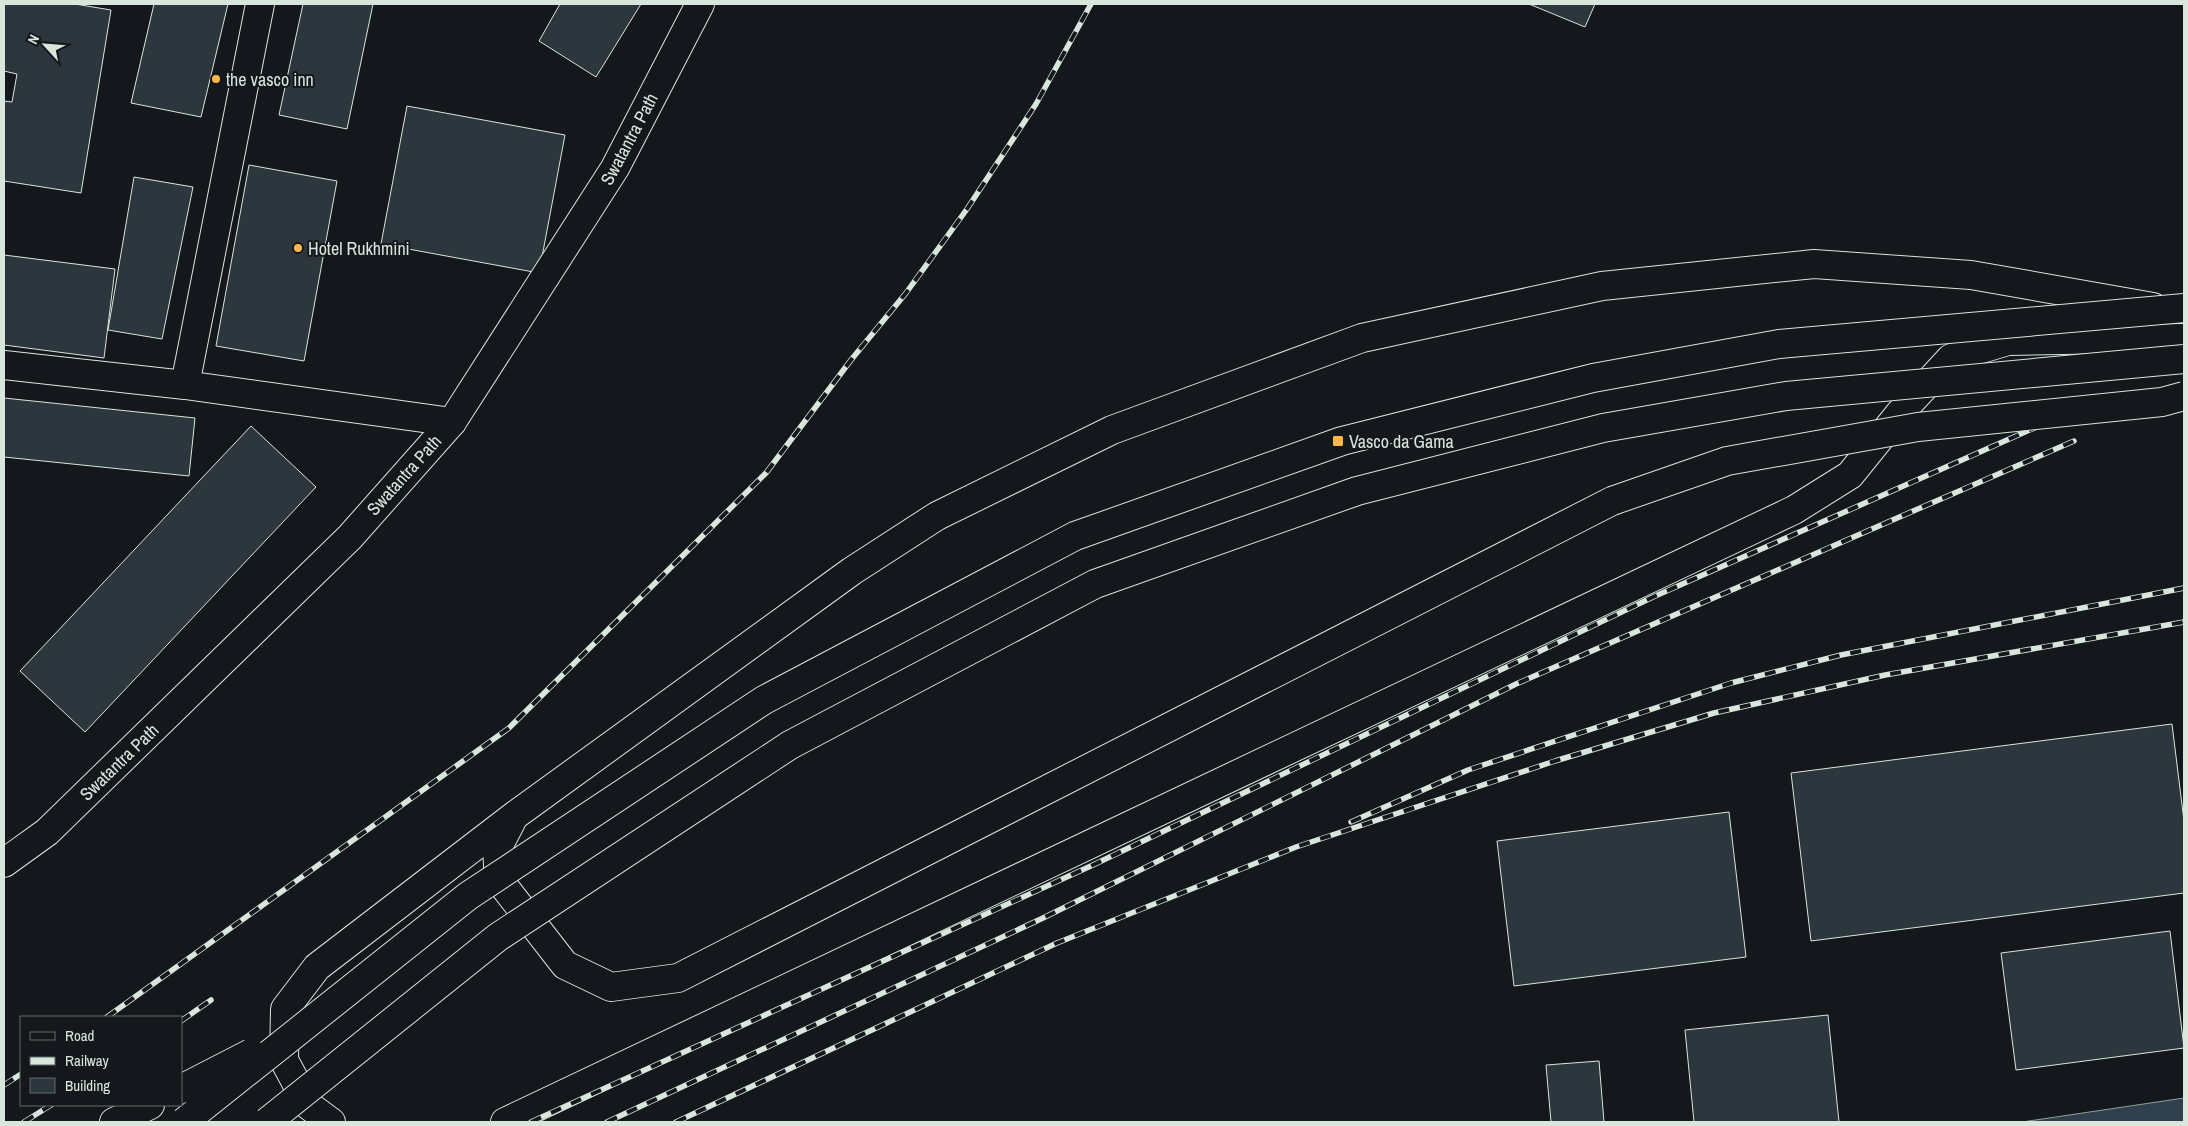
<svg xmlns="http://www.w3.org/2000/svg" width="2188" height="1126" font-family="'Archivo Narrow',sans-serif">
<rect width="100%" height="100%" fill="#14181c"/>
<!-- water -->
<path fill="#2f3f4d" stroke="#939e99" d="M2184,1098V1122H2022Z"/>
<!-- building -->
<path fill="#2c363c" stroke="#d8e6dc" d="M4,4H75L111,10L81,193L4,181V101L12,102L17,74L4,71Z
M154,4H228L201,117L131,103Z
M303,4H373L347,129L279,115Z
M560,4H641L596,77L539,41Z
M1529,4H1595L1585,27Z
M407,106L565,135L539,273L381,244Z
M249,165L337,181L304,361L216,346Z
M134,177L193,187L162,339L108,330Z
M4,255L115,269L104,358L4,345Z
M4,398L195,418L189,476L4,457Z
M251,426L316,487L85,732L20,671Z
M2172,724L2184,821V893L1811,941L1791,773Z
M1729,812L1746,957L1514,986L1497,841Z
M2170,931L2184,1048L2016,1070L2001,953Z
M1828,1015L1839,1122H1694L1685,1030Z
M1599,1061L1604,1122H1551L1546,1065Z"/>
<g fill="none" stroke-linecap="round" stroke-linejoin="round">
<!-- street casing -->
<g stroke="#d8e6dc" stroke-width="30">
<path id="street" d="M4,365L185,385L452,422
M185,385L260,4"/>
</g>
<!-- secondary casing -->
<g stroke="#d8e6dc" stroke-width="30">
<path id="secondary" d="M4,863L47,832L350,537L452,422L615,168L700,4"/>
</g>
<!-- highway casing -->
<g stroke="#d8e6dc" stroke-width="30">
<path id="highway" d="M512,820L497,849L499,880L565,965L611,987L678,978L1612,501
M114,1122L150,1105
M331,1122L308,1105L284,1060L285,1009L317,967L514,816L852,571L937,516L1112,430L1362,338L1602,286L1814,264L1971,275L2153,307
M505,1122L1794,510L1850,475L1900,413L1951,358L2008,341L2184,338"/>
</g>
<!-- street -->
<use href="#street" stroke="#14181c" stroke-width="28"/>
<!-- secondary -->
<use href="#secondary" stroke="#14181c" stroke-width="28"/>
<!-- highway -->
<use href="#highway" stroke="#14181c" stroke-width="28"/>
<!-- rail casing -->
<g stroke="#d8e6dc" stroke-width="5.5">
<path id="rail" d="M1351,822L1468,770L1731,683L1841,655L2184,588
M107,1017L509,728L766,473L851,360L906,293L967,209L1036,104L1091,4
M181,1021L211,1000
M4,1085L21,1074
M24,1122L51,1105
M531,1122L1093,865L1653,597L2068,413
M607,1122L1043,918L1516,684L2074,441
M676,1122L1057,943L1296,847L1555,761L1714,713L1885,675L2184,622"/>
</g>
<!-- rail -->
<use href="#rail" stroke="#14181c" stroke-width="4" stroke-dasharray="11" stroke-linecap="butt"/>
<!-- highway-bridge casing -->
<g stroke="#d8e6dc" stroke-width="30" stroke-linecap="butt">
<path id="highway-bridge" d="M1612,501L1727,461L1918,427L2162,402L2184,396
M181,1089L251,1053
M184,1122L468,896L764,700L1075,536L1342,441L1593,378L1779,344L2184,308
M267,1122L498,937L790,745L1095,584L1357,491L1603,428L1786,396L2184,359"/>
</g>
<!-- highway-bridge -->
<use href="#highway-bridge" stroke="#14181c" stroke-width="28"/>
</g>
<!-- markers -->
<g fill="#ffb74d" stroke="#14181c" stroke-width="2">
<circle cx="216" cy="79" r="5"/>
<circle cx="298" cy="248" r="5"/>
<rect x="1332" y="435" width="12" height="12" rx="2.5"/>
</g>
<g text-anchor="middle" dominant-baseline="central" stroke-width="4" stroke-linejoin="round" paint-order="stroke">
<!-- poi labels -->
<g font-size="18" fill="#d8e6dc" stroke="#14181c" text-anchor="start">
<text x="226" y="79">the vasco inn</text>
<text x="308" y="248">Hotel Rukhmini</text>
<text x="1349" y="441">Vasco da Gama</text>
</g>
<!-- street labels -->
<g font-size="18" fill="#d8e6dc" stroke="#14181c">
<text transform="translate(629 139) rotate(-62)">Swatantra Path</text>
<text transform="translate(404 475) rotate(-48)">Swatantra Path</text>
<text transform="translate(119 762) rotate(-44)">Swatantra Path</text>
</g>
</g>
<!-- border -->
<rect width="2188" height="1126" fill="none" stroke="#d8e6dc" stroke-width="10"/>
<!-- legend -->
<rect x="20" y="1016" width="162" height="90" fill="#14181c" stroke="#626a69"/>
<rect x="30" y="1032" width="25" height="8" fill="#14181c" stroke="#626a69"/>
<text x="65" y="1041" font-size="15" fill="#d8e6dc">Road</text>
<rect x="30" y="1057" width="25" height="8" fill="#d8e6dc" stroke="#626a69"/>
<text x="65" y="1066" font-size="15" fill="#d8e6dc">Railway</text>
<rect x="30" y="1078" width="25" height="15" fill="#2c363c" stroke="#626a69"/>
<text x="65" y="1091" font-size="15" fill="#d8e6dc">Building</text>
<!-- north arrow -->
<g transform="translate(45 45) rotate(296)" stroke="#14181c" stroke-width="4" paint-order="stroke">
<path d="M0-4L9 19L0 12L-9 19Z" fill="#d8e6dc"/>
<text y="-8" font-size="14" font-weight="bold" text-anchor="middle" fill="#d8e6dc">N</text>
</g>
</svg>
